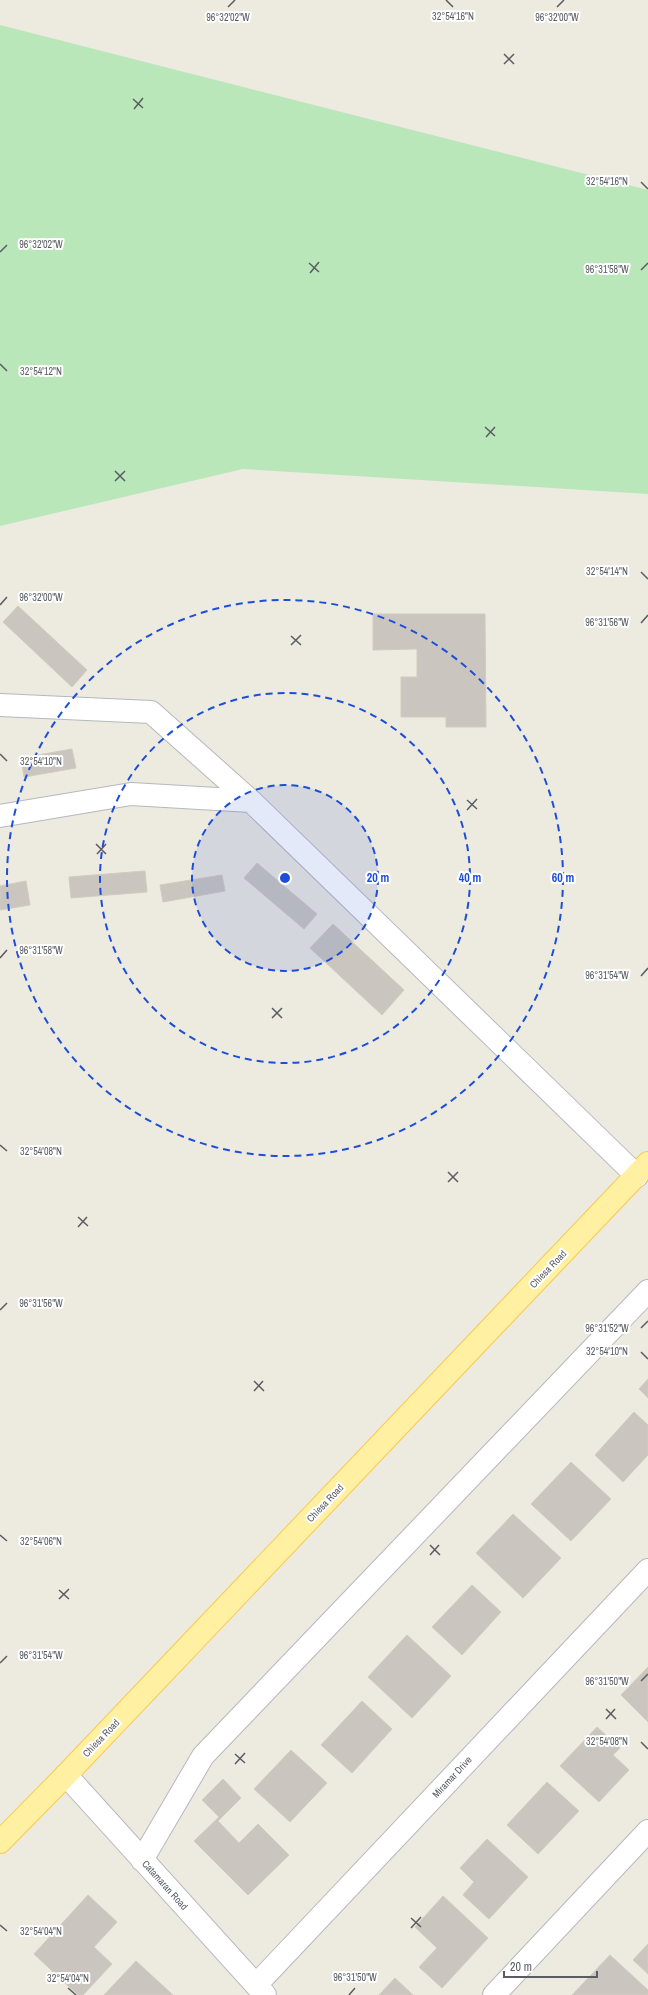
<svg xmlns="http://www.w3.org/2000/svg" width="648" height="1995" font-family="'Archivo Narrow',sans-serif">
<rect width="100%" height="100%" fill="#edeae0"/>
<!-- green -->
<path fill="#bae7ba" d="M0,25L648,190V494L243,469L0,526Z"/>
<!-- building -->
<path fill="#cac6bf" stroke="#d2cbbe" d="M18,606L87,670L72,687L3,622Z
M373,614H485L486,727H446V717H401V677H417V649L373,650Z
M72,749L76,768L24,777L21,758Z
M257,863L317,914L304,929L244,878Z
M145,871L147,892L71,898L69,877Z
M222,875L225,891L163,902L160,885Z
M26,881L30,905L0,910V886Z
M333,924L404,990L382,1015L310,948Z
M648,1379V1398L639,1389Z
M634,1412L648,1425V1455L623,1482L595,1455Z
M571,1462L611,1499L571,1541L531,1504Z
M513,1514L561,1558L523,1598L476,1553Z
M472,1585L501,1612L462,1655L432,1627Z
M407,1635L451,1676L412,1718L368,1677Z
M648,1667V1722L621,1695Z
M362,1701L392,1729L352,1773L321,1745Z
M597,1727L620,1748L613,1755L629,1770L599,1802L560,1766Z
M291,1750L327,1783L290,1822L254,1789Z
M223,1779L241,1798L218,1821L239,1843L258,1824L289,1855L248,1895L194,1841L219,1817L202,1800Z
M547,1782L579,1811L538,1854L507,1825Z
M487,1839L528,1877L489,1919L463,1895L474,1882L460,1868Z
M88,1895L117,1922L94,1947L112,1964L83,1995H78L34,1954Z
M443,1896L488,1938L442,1988L419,1967L437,1948L415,1927Z
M648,1944V1974L633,1960Z
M610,1955L648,1990V1995H572Z
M136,1961L173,1995H104Z
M395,1978L413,1995H379Z"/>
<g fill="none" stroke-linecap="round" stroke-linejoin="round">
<!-- minor casing -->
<g stroke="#b6b8be" stroke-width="24">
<path id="minor" d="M0,705L151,712L251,801
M0,816L131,794L251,801L637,1176
M66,1775L265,1995
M142,1860L203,1756L648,1291
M256,1985L648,1570
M494,1995L648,1831"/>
</g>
<!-- major casing -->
<g stroke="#fac94c" stroke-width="24">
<path id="major" d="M0,1842L66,1775L648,1163"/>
</g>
<!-- minor -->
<use href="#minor" stroke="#fff" stroke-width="22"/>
<!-- major -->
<use href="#major" stroke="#fff0a2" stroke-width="22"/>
</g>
<!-- ticks -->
<path fill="none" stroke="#595d62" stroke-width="1.5" d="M446,0L453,7M228,7L235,0M557,7L564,0M504,54L514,64M504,64L514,54M133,99L143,108M134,109L143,98M641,182L648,189M0,252L7,245M309,263L319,272M641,270L648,263M310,273L319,262M0,364L7,371M485,427L495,436M486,437L495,427M115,471L125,481M115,481L125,471M641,572L648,579M0,605L7,597M641,623L648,615M291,636L301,645M291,645L301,635M0,754L7,761M467,800L477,809M467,810L477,799M96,844L106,854M97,854L106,844M0,958L7,950M641,976L648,968M272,1008L282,1018M272,1018L282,1008M0,1145L7,1151M448,1172L458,1182M448,1182L458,1172M78,1217L88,1226M78,1227L87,1217M0,1310L7,1303M641,1328L648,1321M641,1352L648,1359M254,1381L264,1391M254,1391L263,1381M0,1535L7,1541M430,1545L440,1555M430,1555L439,1545M59,1590L69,1599M59,1599L69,1589M0,1663L7,1656M641,1681L648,1674M606,1709L616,1719M606,1719L615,1709M641,1742L648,1749M235,1754L245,1763M235,1764L245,1753M411,1918L421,1927M0,1925L7,1931M411,1928L421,1917M68,1988L76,1995M349,1995L355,1988"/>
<!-- distance rings -->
<circle cx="285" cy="878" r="93" fill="#1d4ed8" fill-opacity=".12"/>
<g fill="none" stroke="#1d4ed8" stroke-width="2" stroke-dasharray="7 5">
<circle cx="285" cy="878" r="93"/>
<circle cx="285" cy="878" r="185"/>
<circle cx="285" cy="878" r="278"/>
</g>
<g text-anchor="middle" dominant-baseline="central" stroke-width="4" stroke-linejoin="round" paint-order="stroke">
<!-- street labels -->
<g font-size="10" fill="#595d62" stroke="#fff">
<text transform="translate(548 1269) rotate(-46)">Chiesa Road</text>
<text transform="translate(325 1503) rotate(-46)">Chiesa Road</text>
<text transform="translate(101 1738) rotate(-46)">Chiesa Road</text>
<text transform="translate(452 1777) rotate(-47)">Miramar Drive</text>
<text transform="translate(165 1885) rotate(48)">Catamaran Road</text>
</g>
</g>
<g font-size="10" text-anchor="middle" fill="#595d62" stroke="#fff" stroke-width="4" stroke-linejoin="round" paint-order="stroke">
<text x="453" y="20">32°54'16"N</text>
<text x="228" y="21">96°32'02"W</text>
<text x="557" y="21">96°32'00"W</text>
<text x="607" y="185">32°54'16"N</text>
<text x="41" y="248">96°32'02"W</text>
<text x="607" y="273">96°31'58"W</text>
<text x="41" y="375">32°54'12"N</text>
<text x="607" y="575">32°54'14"N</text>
<text x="41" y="601">96°32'00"W</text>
<text x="607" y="626">96°31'56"W</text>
<text x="41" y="765">32°54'10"N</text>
<text x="41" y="954">96°31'58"W</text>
<text x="607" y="979">96°31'54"W</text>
<text x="41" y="1155">32°54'08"N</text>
<text x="41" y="1307">96°31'56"W</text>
<text x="607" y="1332">96°31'52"W</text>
<text x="607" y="1355">32°54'10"N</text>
<text x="41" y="1545">32°54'06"N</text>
<text x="41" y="1659">96°31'54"W</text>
<text x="607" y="1685">96°31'50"W</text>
<text x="607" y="1745">32°54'08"N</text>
<text x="41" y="1935">32°54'04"N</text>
<text x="355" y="1981">96°31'50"W</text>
<text x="68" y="1982">32°54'04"N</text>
</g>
<circle cx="285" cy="878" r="6" fill="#1d4ed8" stroke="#fff" stroke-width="2"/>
<g font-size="12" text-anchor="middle" font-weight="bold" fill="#1d4ed8" stroke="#fff" stroke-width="4" stroke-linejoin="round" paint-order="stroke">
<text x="378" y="882">20 m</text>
<text x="470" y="882">40 m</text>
<text x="563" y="882">60 m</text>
</g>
<!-- scale -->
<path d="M504 1971v6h93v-6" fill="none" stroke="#595d62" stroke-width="2"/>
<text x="510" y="1971" font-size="12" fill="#595d62" stroke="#ffffff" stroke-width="3" paint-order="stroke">20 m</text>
</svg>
